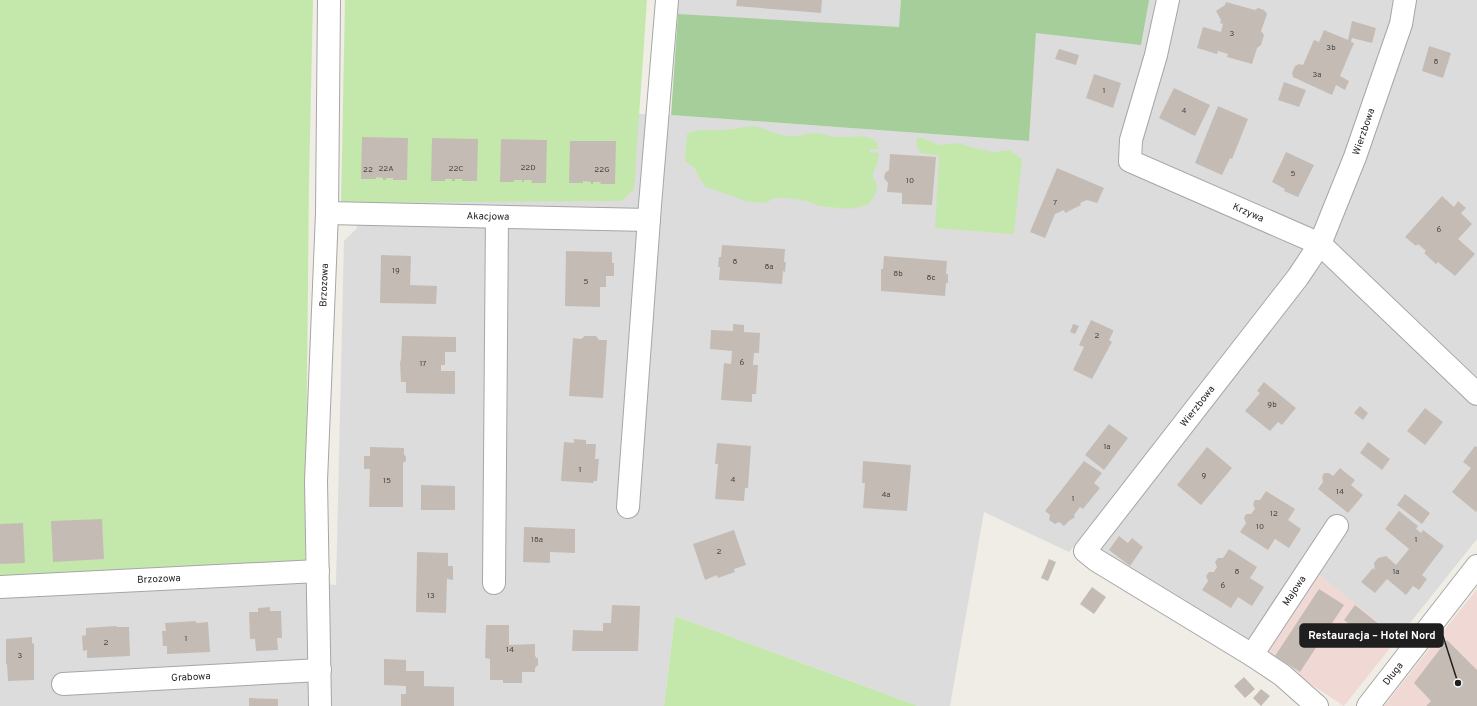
<svg xmlns="http://www.w3.org/2000/svg" width="1477" height="706" font-family="Overpass,sans-serif">
<rect width="100%" height="100%" fill="#efede5"/>
<!-- residential -->
<path fill="#dddcdc" d="M678,0H902L900,28L677,15Z
M1038,0H1477V539L1398,638L1318,574L1265,654L1099,549L1083,536L1069,552L984,512L950,706H918L675,616L664,706H0V598L304,583L336,585L344,241L357,228V205L345,195L348,103L671,115L1029,141Z"/>
<!-- commercial -->
<path fill="#f0d8d5" d="M1318,574L1398,638L1344,706L1265,654Z
M1477,589V706H1384Z"/>
<!-- grass -->
<path fill="#c4e8ac" d="M0,0H313L309,182L305,583L0,598Z
M345,0H647L634,189L622,201L341,203Z
M753,126C765,128 776,135 789,136C798,137 808,133 817,133C823,134 829,136 835,137C848,138 877,130 879,149H870L869,152L879,153L877,165L873,173V177L877,184L876,193L868,205L849,209L819,206L807,201L787,198H773L768,202L763,203L746,201L706,187L700,179L694,167L685,161L687,134C697,128 710,131 721,130C732,130 742,127 753,126Z
M917,137L925,139L939,145L960,143L966,146L993,152L1009,150L1022,159L1014,233L1012,234L935,228L939,157L936,155L920,153L919,148L916,147Z
M675,616L918,706H664Z"/>
<!-- forest -->
<path fill="#a5ce9b" d="M901,0H1149L1141,45L1036,33L1029,141L671,115L678,14L899,27Z"/>
<!-- building -->
<path fill="#c4bcb4" d="M737,0H822L821,13L736,6Z
M1226,2L1255,10L1258,8L1264,10L1267,14L1261,31L1264,35L1261,45L1257,48L1252,64L1227,57L1228,54L1218,51L1217,54L1197,48L1203,27L1221,32L1223,24L1220,23L1221,20L1216,11L1225,5Z
M1352,21L1376,28L1372,43L1352,38L1351,42L1354,43L1340,76L1349,81L1345,90L1336,85L1332,95L1293,77L1292,73L1295,66L1299,64L1303,65L1314,40L1319,42L1324,30L1348,40Z
M1429,46L1451,53L1443,78L1422,71Z
M1059,49L1079,55L1076,65L1055,59Z
M1094,74L1121,83L1113,108L1086,98Z
M1284,82L1306,90L1299,107L1278,100Z
M1174,88L1210,105L1195,136L1159,118Z
M1218,106L1248,119L1232,159L1230,158L1222,175L1195,163Z
M362,137L408,138L407,180H393V178H386V180H383V178L376,177V179H361Z
M432,138L478,139L477,181H462V179H455V181H452V179H445V181H431Z
M501,139L547,140L546,183H531L532,180H524V182H522V180H514V182H500Z
M570,141H616L615,184H600L601,182H593V184H591V182L583,181V183H569Z
M1286,152L1314,165L1298,197L1284,191L1285,189L1272,182Z
M890,154L936,157L932,205L902,204V193L887,192L888,183L884,178L885,173L889,170Z
M1057,168L1104,188L1097,203L1087,200L1080,203L1081,205L1065,213L1064,210L1055,214L1045,238L1030,232Z
M1442,196L1454,207L1458,201L1466,208L1461,213L1472,224L1458,239L1475,254L1455,276L1438,262L1436,264L1424,253L1426,251L1418,244L1416,246L1405,237Z
M722,245L785,249L784,262H786L785,272L783,271L782,284L719,280L720,267H718L719,257H721Z
M566,251L612,252V263H614V276H606V287H600V307L565,306Z
M381,255L411,256L410,285L437,286L436,304L380,303Z
M884,256L947,261L946,274H948V283H946L945,296L881,291V269H883Z
M1091,320L1113,330V332L1109,340L1112,342L1092,379L1073,370L1084,347L1079,345Z
M733,324L744,325V332L760,333L759,353H754L753,365H758L756,394H752V402L721,400L724,363L731,364L732,351L710,349L711,330L733,331Z
M1073,324L1079,326L1075,334L1070,332Z
M402,336L456,337V352H445V365H441V371H455V394L406,393V382H401L400,362L401,360Z
M585,336H596L599,340H607L603,398L569,396L573,338L581,339Z
M1264,382L1296,408L1282,425L1278,422L1270,431L1245,411L1260,393L1257,391Z
M1360,406L1368,413L1363,420L1354,413Z
M1425,408L1443,422L1425,445L1407,431Z
M1109,424L1128,438L1104,470L1085,455Z
M574,439L586,440V444H596L595,459H599L597,481H594L593,483L561,481L564,442L574,443Z
M1368,442L1390,459L1382,470L1360,453Z
M717,443L751,446L748,488H745L744,501L715,499L718,464H715Z
M1475,446L1477,447V510L1476,512L1452,492L1471,468L1463,462Z
M370,447L404,448V454L406,457V461L403,463V507H369L370,469H364V456H370Z
M1207,447L1232,468L1201,505L1177,485Z
M863,461L911,465L907,511L863,508L865,483H862Z
M1084,461L1102,473L1094,483L1100,488L1083,509L1080,507L1074,515L1075,517L1069,521L1064,526L1059,522L1055,524L1049,520L1050,515L1045,511Z
M1340,468L1355,480L1351,485L1363,495L1348,513L1318,489L1323,482L1322,477L1324,473H1329L1333,476Z
M421,485L455,486V510H421Z
M1266,491L1295,509L1288,520L1301,529L1289,548L1275,539L1268,550L1240,532L1246,523L1244,518L1246,514H1251L1255,509L1253,504L1255,500H1260Z
M1405,494L1430,513L1422,524L1397,505Z
M1399,511L1418,526L1416,529L1421,533L1423,530L1444,546L1422,575L1427,579L1419,590L1413,586L1406,595L1387,579L1375,593L1361,582L1373,568L1375,570L1374,563L1378,558L1386,556L1396,565L1409,549L1385,529Z
M102,519L104,559L53,562L51,521Z
M23,523L25,563L0,564V524Z
M524,527L575,529V553L550,552V563L523,562Z
M734,530L746,565L734,569L735,572L718,578L717,575L705,580L693,544Z
M1119,536L1128,543L1132,538L1143,547L1130,566L1109,550Z
M1229,549L1257,567L1250,578L1264,587L1252,606L1238,597L1231,608L1202,590L1208,581L1206,576L1209,572H1214L1217,567L1215,562L1218,558H1223Z
M417,552L448,553V566H453V580L447,579L446,613L416,612Z
M1049,559L1056,562L1048,581L1041,578Z
M1092,587L1106,597L1094,614L1080,604Z
M1319,589L1344,605L1300,672L1275,656Z
M612,605L640,606L638,651H572L573,630L603,631V623H611Z
M1355,605L1390,633L1379,647L1344,620Z
M270,607V611H281L282,638H277L278,650L256,651L255,639H250L249,612H258V608Z
M196,621V623L208,622L210,652L167,654V646H163L162,631H166L165,623Z
M486,625H509V645L535,644V656L538,659V665L535,668V672H522V683H503V680H490V659L485,658Z
M116,626L117,627H129L130,656L87,658V650L83,651L82,636L86,635V628Z
M32,637V643L34,644V680L8,681L7,664H6V639Z
M1447,640L1477,670V706H1426L1431,701L1414,683Z
M384,659L406,660V671H424V686L454,687V706H401V694H406V686L384,685Z
M1244,677L1255,689L1245,698L1234,686Z
M1261,689L1270,696L1261,706L1253,698Z
M249,698L278,699V706H249Z"/>
<g fill="none" stroke-linecap="round" stroke-linejoin="round">
<!-- minor casing -->
<g stroke="#a6a6a6" stroke-width="24">
<g id="minor">
<path id="s1" d="M1168,0L1156,55L1131,140L1130,161L1320,244L1477,394"/>
<path id="s2" d="M327,213L649,220"/>
<path d="M628,507L650,205L667,0"/>
<path d="M494,583L497,217"/>
<path id="s3" d="M0,587L318,571"/>
<path id="s4" d="M1252,655L1337,526"/>
<path id="s5" d="M63,684L320,670"/>
<path id="s6" d="M320,706L316,481L327,213L329,0"/>
<path id="s7" d="M1317,706L1282,675L1252,655L1096,560L1085,551L1298,277L1320,244L1355,157L1401,24L1405,0"/>
<path id="s8" d="M1368,706L1477,566"/>
</g>
</g>
<!-- minor -->
<use href="#minor" stroke="#fff" stroke-width="22"/>
</g>
<g text-anchor="middle" dominant-baseline="central" stroke-width="3" stroke-linejoin="round" paint-order="stroke">
<!-- number labels -->
<g font-size="8" fill="#484644">
<text x="1232" y="34">3</text>
<text x="1331" y="48">3b</text>
<text x="1436" y="62">8</text>
<text x="1317" y="75">3a</text>
<text x="1104" y="91">1</text>
<text x="1184" y="111">4</text>
<text x="528" y="168">22D</text>
<text x="386" y="169">22A</text>
<text x="456" y="169">22C</text>
<text x="368" y="170">22</text>
<text x="602" y="170">22G</text>
<text x="1293" y="174">5</text>
<text x="910" y="181">10</text>
<text x="1055" y="203">7</text>
<text x="1439" y="230">6</text>
<text x="735" y="262">8</text>
<text x="769" y="267">8a</text>
<text x="396" y="271">19</text>
<text x="898" y="274">8b</text>
<text x="931" y="278">8c</text>
<text x="586" y="282">5</text>
<text x="1097" y="336">2</text>
<text x="742" y="363">6</text>
<text x="423" y="364">17</text>
<text x="1272" y="405">9b</text>
<text x="1107" y="447">1a</text>
<text x="580" y="470">1</text>
<text x="1204" y="476">9</text>
<text x="733" y="480">4</text>
<text x="387" y="481">15</text>
<text x="1340" y="492">14</text>
<text x="886" y="495">4a</text>
<text x="1073" y="499">1</text>
<text x="1274" y="514">12</text>
<text x="1260" y="527">10</text>
<text x="537" y="540">18a</text>
<text x="1416" y="540">1</text>
<text x="719" y="552">2</text>
<text x="1237" y="572">8</text>
<text x="1396" y="572">1a</text>
<text x="1223" y="586">6</text>
<text x="431" y="596">13</text>
<text x="186" y="639">1</text>
<text x="106" y="643">2</text>
<text x="510" y="650">14</text>
<text x="20" y="656">3</text>
</g>
<!-- street labels -->
<g font-size="10" fill="#1f1f1f" stroke="#fff">
<text stroke="none"><textPath href="#s7" startOffset="787">Wierzbowa</textPath></text>
<text stroke="none"><textPath href="#s1" startOffset="295">Krzywa</textPath></text>
<text stroke="none"><textPath href="#s2" startOffset="161">Akacjowa</textPath></text>
<text stroke="none"><textPath href="#s6" startOffset="421">Brzozowa</textPath></text>
<text stroke="none"><textPath href="#s7" startOffset="463">Wierzbowa</textPath></text>
<text stroke="none"><textPath href="#s3" startOffset="159">Brzozowa</textPath></text>
<text stroke="none"><textPath href="#s4" startOffset="77">Majowa</textPath></text>
<text stroke="none"><textPath href="#s8" startOffset="41">Długa</textPath></text>
<text stroke="none"><textPath href="#s5" startOffset="128">Grabowa</textPath></text>
</g>
</g>
<!-- callouts -->
<path fill="none" stroke="#1f1f1f" stroke-width="1.5" d="M1458 683L1443 636"/>
<circle fill="#1f1f1f" stroke="#fff" stroke-width="1.5" cx="1458" cy="683" r="4"/>
<rect fill="#1f1f1f" stroke="#1f1f1f" stroke-width="1.5" x="1300" y="624" width="143" height="23" rx="4"/>
<g font-size="11" text-anchor="middle" font-weight="bold" fill="#fff">
<text x="1372" y="639">Restauracja – Hotel Nord</text>
</g>
</svg>
